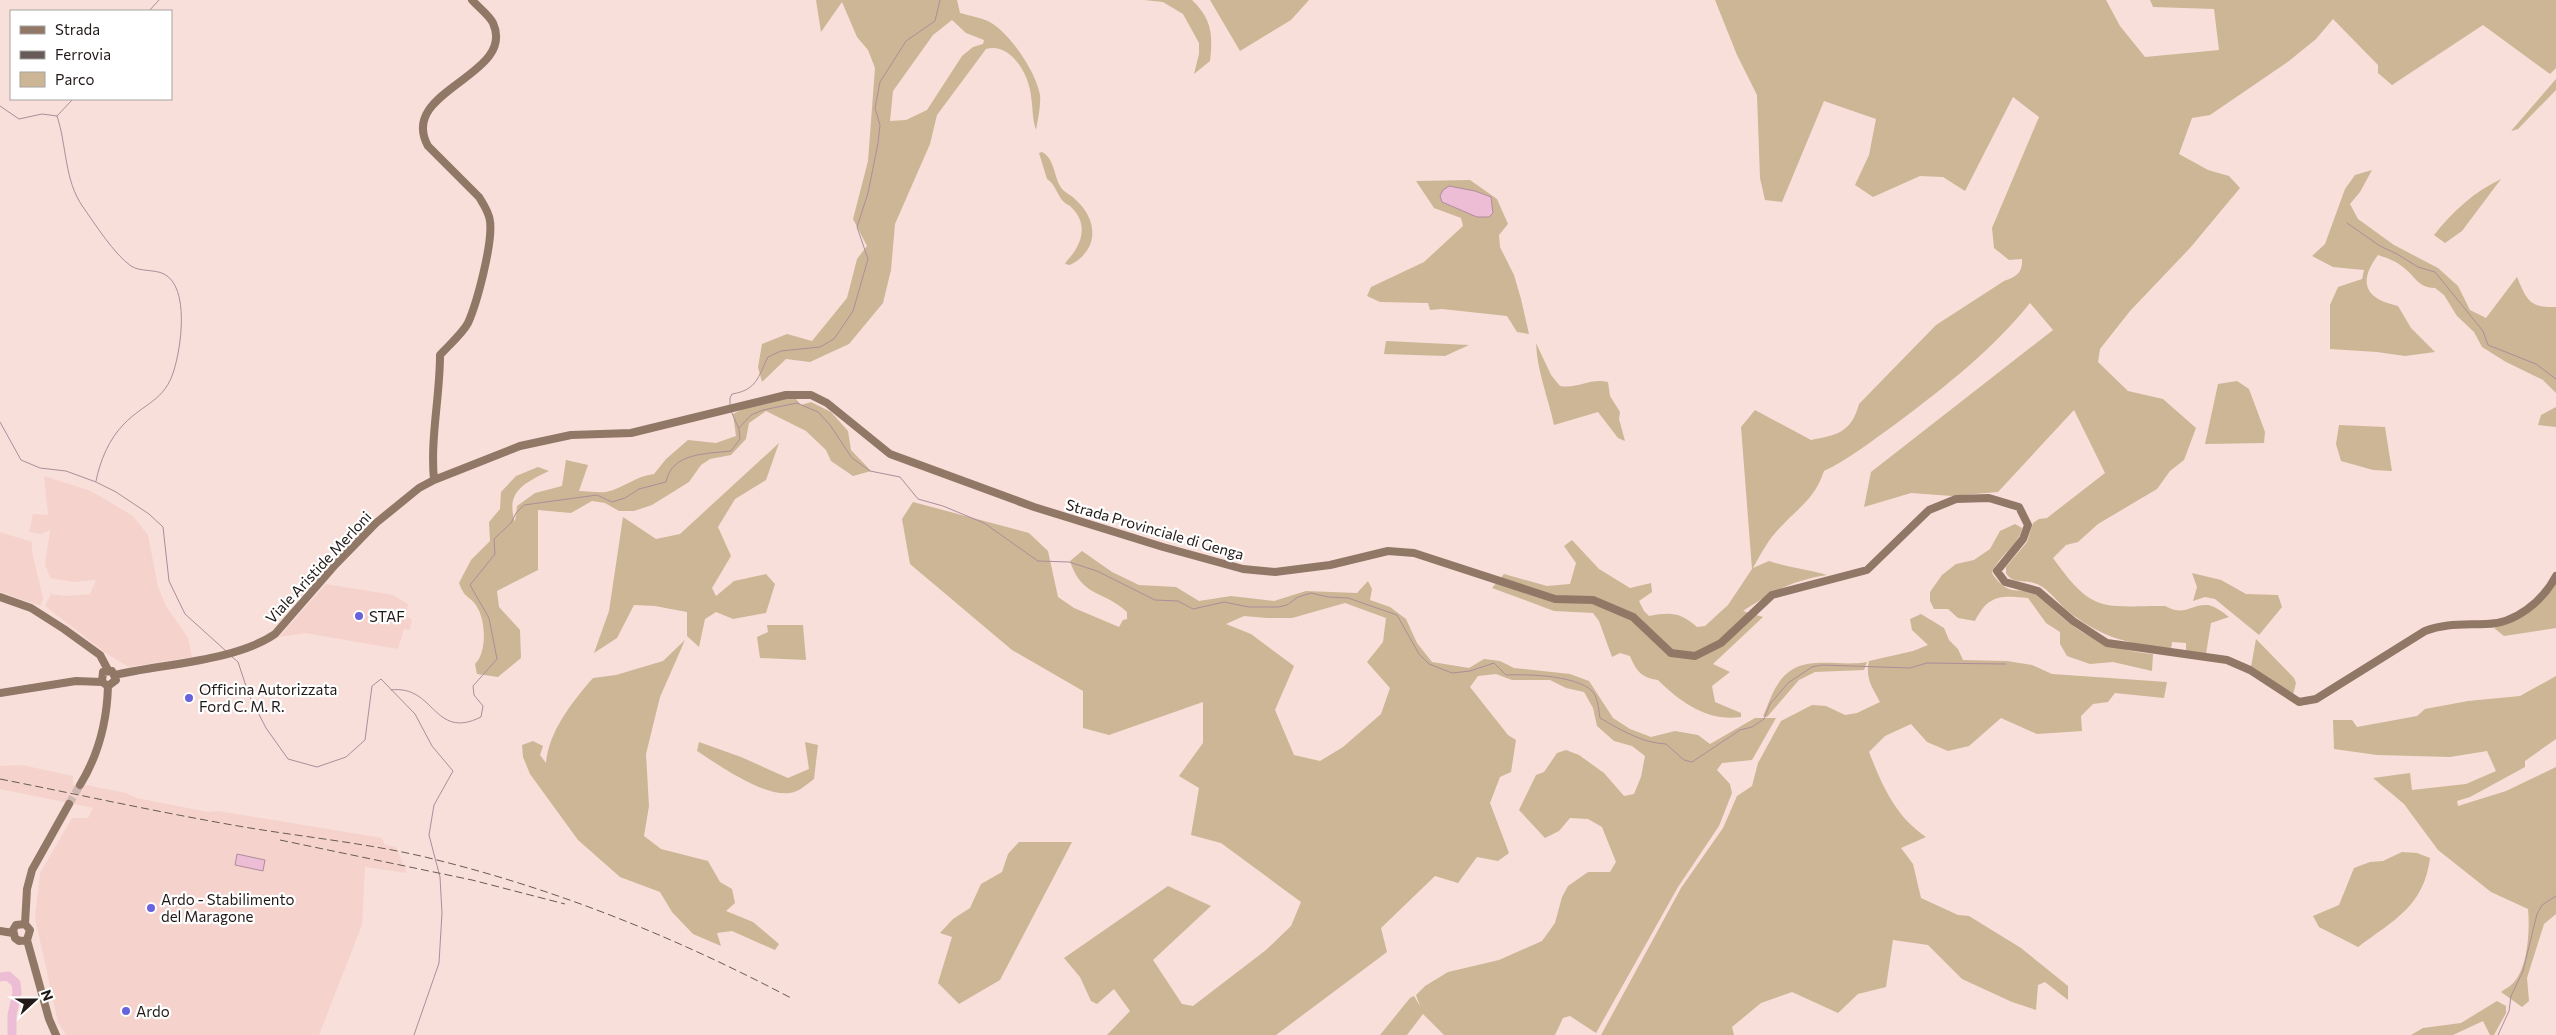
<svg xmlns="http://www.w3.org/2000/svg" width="2556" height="1035" font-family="Commissioner,sans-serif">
<rect width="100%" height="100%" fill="#f8dfda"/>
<!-- built -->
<path fill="#f5d3cc" d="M44,476L91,491L133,516L148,535L158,587L166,606L188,638L192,657L129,667L107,654L45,606L51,594L65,596L90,594L96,580L74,582L50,578L45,564L50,530L41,534L29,532L33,514L48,515Z
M0,532L32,542V552L43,598L41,606L0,592Z
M326,584L393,595L408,604L406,616L412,619L410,630L404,629L398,649L305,633L279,637Z
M22,765L73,776V785L84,787L86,785L126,793L137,798L208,812L219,811L382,838L385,845L396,847L407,873L365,867L362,925L319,1035H66L58,1022L35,918L40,873L72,818H88L93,808L0,789V766Z"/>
<!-- green -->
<path fill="#ccb695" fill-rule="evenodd" d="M816,0H957L960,13C970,16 985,18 993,24C1012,37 1036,72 1040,95C1041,106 1038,119 1036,130C1032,118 1033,108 1031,96C1029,75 1011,42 986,49L937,115L930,144L895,224L891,270L883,303L849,344L810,362L786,359L762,382L758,367L762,344L787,334L812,341L847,298L857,259L867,246L853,219L868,161L875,68L868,50L857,37L842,2L821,32ZM952,20L966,33L984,40L983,44L973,47L962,56L927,110L906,120L890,121L893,91L933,35Z
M1144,0H1192C1212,19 1213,35 1210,61L1194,74L1199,54V43L1183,14L1163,2Z
M1210,0H1309L1291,20L1240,51Z
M1715,0H2106L2120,26L2145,57L2219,50L2214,9L2153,7L2150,0H2556V68L2550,74L2483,25L2392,85L2378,73V65L2333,19L2316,39L2289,61L2210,115L2192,118L2179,154L2208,170L2229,176L2240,188L2190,248L2130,311L2100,349L2098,362L2128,391L2163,399L2196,428L2184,460L2170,471L2157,489L2098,524L2078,542L2066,545L2053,558C2093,614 2101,606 2165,606C2185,617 2190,604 2208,605C2215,606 2224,613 2229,617L2211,623L2206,654L2186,651V643L2172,642L2171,650C2129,643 2103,639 2069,612C2059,604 2049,589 2037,584C2026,579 2013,585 2006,573V567L2027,542L2033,523L2039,519L2047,518L2105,473L2074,410L1998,492L1952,496L1911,493L1864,507L1871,472L2053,330L2030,303C1992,350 1945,387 1897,423C1873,440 1851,458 1824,471C1814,501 1796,509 1776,532C1767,542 1759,557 1753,568L1769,561C1789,568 1808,569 1827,575C1790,581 1774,591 1743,611L1763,617L1713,664L1730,672L1712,686L1715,702L1741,713V717C1708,722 1680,702 1658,680C1642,678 1636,671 1630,656L1620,653L1612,657L1599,621L1593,613L1554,611L1492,588L1504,574L1547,586L1570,584L1576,563L1564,546L1572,540L1599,569L1630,588L1651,583L1652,592L1639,601L1644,611L1649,616C1671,612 1680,612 1697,627L1705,626L1728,605L1752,569L1741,427L1755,410L1811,440C1837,435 1851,433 1859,404L1936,325L2004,281C2016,277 2023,273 2022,259L2009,260L1994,248L1992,228L2039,117L2013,97L1965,191L1943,177L1920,176L1873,197L1855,185L1869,155L1876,119L1824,101L1782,202L1765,200L1760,178L1757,95L1737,55Z
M2556,79V90L2518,129L2511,131Z
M1042,152C1054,158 1054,175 1060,186C1064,193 1072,195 1077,201C1099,222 1098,251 1070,265L1065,264L1066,262C1081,246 1090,225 1071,207C1068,204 1065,204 1062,200C1056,192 1055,184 1047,179L1039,153Z
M2372,170L2360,192L2350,204L2358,219L2394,245L2438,268L2458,286L2470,310L2486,318L2517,277C2527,300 2529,308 2556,307V393L2543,380L2506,362L2482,347L2474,332L2457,316L2444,295L2435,288C2418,288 2415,276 2403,267C2396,261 2387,258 2378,255C2357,283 2366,299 2398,306L2411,328L2435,352L2405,356L2377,352L2330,349V305L2338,287L2362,279L2364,270L2333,267L2312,256L2325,244L2345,189L2355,175Z
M2501,179L2462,231L2445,243L2434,235C2453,211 2474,192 2501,179Z
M1470,180L1497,199L1508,224L1499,235L1500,247L1514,275L1521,299L1529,334L1517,332L1507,316L1442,309L1430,310L1428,303L1380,302L1367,296L1371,287L1424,262L1463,226L1461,218L1434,208L1416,181ZM1475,191L1491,197L1477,217L1442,202Z
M1386,341L1469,345L1445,356L1384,354Z
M1536,343L1551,375L1560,386C1579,389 1589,378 1608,382L1610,396L1620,412L1619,419L1625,441L1618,438L1598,412L1554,425C1548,397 1537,371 1536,343Z
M2237,381L2249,389L2265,432L2264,443L2205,444L2218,384Z
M788,396L796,399L801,405L811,402L831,412L848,431L851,450L871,471L853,476L831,461L826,450L806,431L766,411L749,423L746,439L731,455L710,459L701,465L689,482L652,505L634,511H619L605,503L592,501L571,513L538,510V570L497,591L499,607L520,630L521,658L498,677L477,674L475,664C487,653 486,621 477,607C471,596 465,600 459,583L471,560L490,541L489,522L500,509L501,492L516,476L538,467L549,471C525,483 505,491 515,522L517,506L535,493L562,486L566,460L588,465L579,491C588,491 598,493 606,492C624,488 636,476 654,474L666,459L688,440L716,443L736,436L733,414L749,406Z
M2556,407V427L2538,425L2541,415Z
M2339,425L2385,427L2392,471L2373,470L2341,461L2336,444Z
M779,443L766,480L735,499L718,527L731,556L712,588L716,596L734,581L766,574L775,584L766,613L733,619L716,612L705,619L699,647L687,636V612L655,606L634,605L617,638L594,653L609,611L623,517L656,539L680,534Z
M913,502L1029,533L1048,551L1058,597L1074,608L1119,627L1123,620L1127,619V612C1102,589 1082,598 1070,561L1082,551L1112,572L1139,585L1176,587L1199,601L1231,596L1274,601L1306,591L1357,593L1368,581L1372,589L1370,600L1390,607L1406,619L1417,643L1432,662L1469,668L1484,659L1500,661L1514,668L1570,674L1589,681L1613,718L1630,729L1651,737L1675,731L1698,735L1710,744L1755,718H1776L1752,760L1722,763L1717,770L1730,784L1732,793L1719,826L1678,887L1596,1033L1570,1016L1563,1018L1555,1035H1444L1423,1014L1407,1035H1380L1410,998L1414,996L1420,1006L1416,995L1425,986L1448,972L1499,960L1542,941L1555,923L1562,897L1568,886L1588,872H1610L1616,862L1602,827L1588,819L1570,818L1559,831L1545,838L1519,810L1536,775L1544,772L1557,753L1566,750L1579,755L1604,773L1624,796L1634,794L1641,777L1645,756L1632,746L1614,741L1597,726L1593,708L1584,692L1566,688L1550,680H1512L1496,674L1478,676L1470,687L1508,735L1516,740L1511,772L1500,777L1490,803L1509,853L1498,861L1477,857L1458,883L1435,876L1381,928L1387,952L1276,1035H1107L1130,1011L1114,989L1097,1004L1091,1001L1080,977L1064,958L1168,886L1211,906L1153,960L1182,1004L1193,1006L1266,950L1291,926L1301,902L1221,843L1191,835L1199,788L1179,776L1203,743V702L1109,735L1083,728V691L1012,650L910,564L902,519ZM1345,603L1386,618L1383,642L1367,662L1390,688L1381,714L1343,747L1320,761L1294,755L1275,710L1294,666L1251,634L1226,624L1244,616L1267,618H1292Z
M2015,524L2022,528C2019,545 1999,555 1992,573C2011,602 2022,583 2039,595C2045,599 2049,606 2055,611C2085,639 2113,650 2153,654L2152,671L2113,662L2090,664L2067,656L2060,644V632L2046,623L2028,598C2000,595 1988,595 1975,621L1958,618L1948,609H1934L1930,601V592L1942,575L1956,564L1974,560L1990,549L2000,531Z
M2192,573L2221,580L2246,594L2278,595L2282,607L2259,635L2215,599L2205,597L2193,601L2197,587Z
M2556,582V628L2504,636L2494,628C2520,618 2542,606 2556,582Z
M1921,614L1944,628L1949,640L1958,649L1963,660L2007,661L2032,665L2052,674L2167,682L2164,698L2115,693L2108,702L2093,704L2081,716L2082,731L2037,734L2001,718L1969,746L1948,751L1927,742L1911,724L1885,736L1869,752C1882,785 1895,816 1926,837L1901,848L1913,864L1921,898L1958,915L1969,916L2021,948L2068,986V1000L2045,982L2038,985L2036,1010L2012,1002L1962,979L1928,945L1893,940L1886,987L1858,994L1838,1013L1792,992L1761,1003L1732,1027L1734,1035H1601L1681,888L1723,828L1737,796L1752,786L1758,763L1781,721L1812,705L1826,706L1845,715L1857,713L1880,702C1872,687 1865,678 1869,661L1913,651L1928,645L1912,630L1910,619Z
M767,625H803L806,660L760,658L757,637L768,632Z
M2256,639L2294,678L2296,683L2293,695L2251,667Z
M685,640L660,697L646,754L649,806L644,836L661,849L708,861L720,882L732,889L735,903L726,911L753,922L779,944L775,950L732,931L717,933L721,946L693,934L672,912L660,892L620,877L578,840L530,774L523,757L522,745L533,741L543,746L540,755L546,763C549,731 572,702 593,678L616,675L663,661Z
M1867,662L1864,670L1815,672L1799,680L1767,717L1763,716C1768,706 1771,694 1778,684C1799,651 1834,668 1867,662Z
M2556,676V739L2525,761V767L2470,797L2457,801L2458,806L2506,791L2556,767V914L2544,924L2527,978L2529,1001L2522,1007L2501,992C2505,989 2511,986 2514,982C2528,967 2530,929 2528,909L2491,892L2438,850L2404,804L2373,778L2410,773L2412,790L2466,784L2496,771L2487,751L2450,757L2377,755L2334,749L2333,720H2352L2357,727L2417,716L2425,709L2468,701L2520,696Z
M699,742L741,757L788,778L809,769L805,742L818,745L814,779C807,784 799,792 790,793C763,797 719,765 697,751Z
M1019,842H1072L1000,980L959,1004L938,983L952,937L940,933L953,919L970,908L981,884L1002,872L1008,854Z
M2402,852L2417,853L2430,858C2424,906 2394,920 2358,947L2319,927L2313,916L2339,905L2354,868L2370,862L2383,861Z
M2497,1001L2506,1006V1013L2494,1035H2490L2483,1021L2453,1035H2411L2423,1028L2461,1023Z"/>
<!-- water -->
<path fill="#ecbdd4" stroke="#af8c9b" d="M1449,186L1475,191L1491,197L1493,213L1489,217H1477L1442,202L1440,196L1443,190Z
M237,854L265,860L263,871L235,865Z"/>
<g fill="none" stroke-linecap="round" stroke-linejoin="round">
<!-- stream -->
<path stroke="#af8c9b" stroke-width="1" d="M149,11L159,0
M0,106L19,119L42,114L57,116C67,146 64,180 83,207C95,224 114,254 131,266C140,272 154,269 164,274C190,287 181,348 174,370C165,401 144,403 124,424C109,439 100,461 96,481
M57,116L73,99
M2347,223L2380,246L2397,254L2418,267L2435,272L2483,331L2488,345L2536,364L2556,379
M730,405V398L732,394C757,390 758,377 768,357L781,351L820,347L834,339L853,311L868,259L857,227L868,193L878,143L880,125L875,108L880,82L906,41L935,21L940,0
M0,422L21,460L40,468L66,471L96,482L116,492L149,514L163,527L169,581L185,614L226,651
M739,428L751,415L763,410L797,403L818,412L830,425L852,458L870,471L900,477L918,499L943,506L984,523L1038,561L1069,562L1097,571L1155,600L1178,601L1193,609L1224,602L1249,607H1278L1287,605L1298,597L1311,593L1328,597L1348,598L1397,615L1419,654L1429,664L1452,673L1470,671L1494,663L1506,675C1526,674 1584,675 1595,695C1598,701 1599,711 1600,718C1621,730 1642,743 1666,744L1684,760L1692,762L1740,730L1752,727L1764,719L1770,704L1788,683L1812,667L1822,665L1910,668L1927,663L2006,664
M231,656L238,662L249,695L266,728L288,759L317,767L346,757L365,740L372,686L381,679L415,714L432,746L453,771L434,805L429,835L440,877L442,913L439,963L414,1035
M391,690C435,684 433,741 481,717L483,706L474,695L473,686L497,659L489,618L470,585L495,554L494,539L511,523L516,513L524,505L597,495L612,502L625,498L639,489L666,482C672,452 707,454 731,451L740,439L739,429L731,411
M2498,1035L2509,1011L2511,996L2523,971L2537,914L2542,905L2556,896"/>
<!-- river -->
<path stroke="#ecbdd4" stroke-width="9" d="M0,977L8,976L16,983L17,993L12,1015V1035"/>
<!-- secondary-tunnel -->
<path stroke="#cdb7b3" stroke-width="8" stroke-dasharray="8 4" stroke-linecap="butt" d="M69,804L80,785"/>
<!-- secondary -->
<path stroke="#917766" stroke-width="8" d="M434,480C430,438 440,397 440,355C449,345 462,334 468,323C477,303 493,243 490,221C489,212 484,205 479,197L428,146C397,90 517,76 493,23C489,15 478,7 472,0
M0,597L31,608L64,629L100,655L108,670
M115,675C162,664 236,661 275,634L335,565L376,523L419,488L434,480L520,446L571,435L631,433L786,395H811L827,403L890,454L1034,507L1163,547L1243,569L1275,572L1330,565L1388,551L1414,553L1555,599L1593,600L1633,617L1671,653L1695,656L1721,643L1772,595L1867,570L1929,510L1956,499L1989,498L2019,507L2028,525L2023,539L1997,571L2005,582L2038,591L2073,621L2107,643L2227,660L2250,670L2299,702L2316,699L2425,631C2445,623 2464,625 2486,624C2515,624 2543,601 2556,576
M102,682L103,672L112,671L116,680L108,686
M0,693L76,681L102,682L108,686
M80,785C99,754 107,722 108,686
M25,924L27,889L32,870L69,804
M0,931L13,933
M27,940L19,941L15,938L13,930L16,925L25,924L30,930L27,940L49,1019L56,1035"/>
<!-- rail -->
<path stroke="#685a57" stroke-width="1" stroke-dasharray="8 4" stroke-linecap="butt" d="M0,779C81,795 162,813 244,827C309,838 377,844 441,861C564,892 679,939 791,998
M280,840L472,880L565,904"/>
</g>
<!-- markers -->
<g fill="#6663dc" stroke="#fff" stroke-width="2">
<circle cx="359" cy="616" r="5"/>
<circle cx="189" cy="698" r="5"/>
<circle cx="151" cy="908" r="5"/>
<circle cx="126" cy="1011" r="5"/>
</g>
<g text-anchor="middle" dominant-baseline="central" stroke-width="4.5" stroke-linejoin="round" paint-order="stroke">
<!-- street labels -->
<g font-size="15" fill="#211917" stroke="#fff">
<text transform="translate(1155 529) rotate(16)">Strada Provinciale di Genga</text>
<text transform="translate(318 567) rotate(-47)">Viale Aristide Merloni</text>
</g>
<!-- poi labels -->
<g font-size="15" fill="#211917" stroke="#fff" text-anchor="start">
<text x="369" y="616">STAF</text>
<text x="199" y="689">Officina Autorizzata<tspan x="199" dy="17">Ford C. M. R.</tspan></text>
<text x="161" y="899">Ardo - Stabilimento<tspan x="161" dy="17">del Maragone</tspan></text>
<text x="136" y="1011">Ardo</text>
</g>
</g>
<!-- legend -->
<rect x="10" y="10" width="162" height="90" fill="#ffffff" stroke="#a6a3a2"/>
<rect x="20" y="26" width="25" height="8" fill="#917766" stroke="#a6a3a2"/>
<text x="55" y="35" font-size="15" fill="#211917">Strada</text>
<rect x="20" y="51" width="25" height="8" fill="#685a57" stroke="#a6a3a2"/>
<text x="55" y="60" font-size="15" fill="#211917">Ferrovia</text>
<rect x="20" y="72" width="25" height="15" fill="#ccb695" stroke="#a6a3a2"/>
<text x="55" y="85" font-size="15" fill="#211917">Parco</text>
<!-- north arrow -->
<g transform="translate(35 1000) rotate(69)" stroke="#ffffff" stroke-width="4" paint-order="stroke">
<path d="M0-4L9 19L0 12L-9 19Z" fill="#211917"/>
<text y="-8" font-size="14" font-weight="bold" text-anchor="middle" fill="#211917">N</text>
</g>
</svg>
